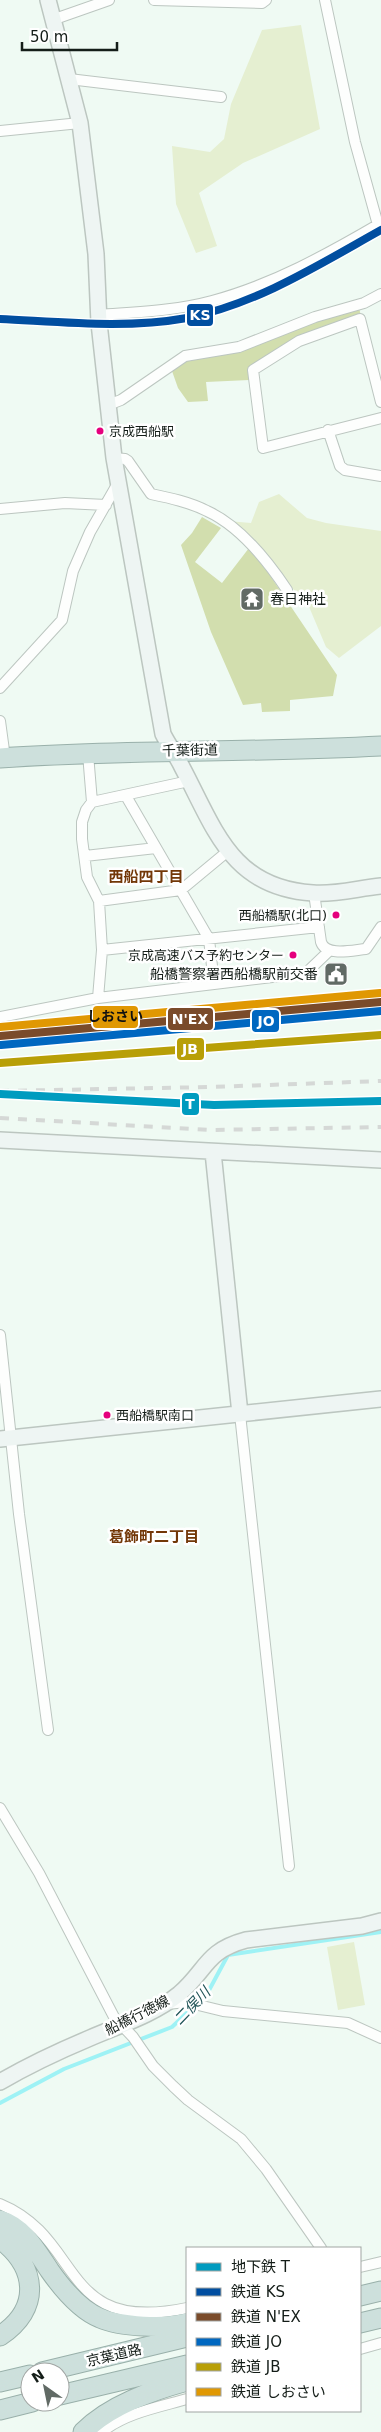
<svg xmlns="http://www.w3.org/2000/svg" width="381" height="2432" font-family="'DejaVu Sans','Noto Sans JP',sans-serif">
<rect width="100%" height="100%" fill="#effaf3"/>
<!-- green -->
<path fill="#e5efd1" d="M301,25L320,129L243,163L199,193L217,246L196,253L176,204L172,146L210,152L224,139L231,104L262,30Z
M279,494L307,518L326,523L381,531V626L339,658L326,647L307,602L279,576L228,521L251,523L259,502Z
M354,1942L365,2005L338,2010L327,1947Z"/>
<!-- forest -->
<path fill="#d2deae" d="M359,308L361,316L296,338L249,380L206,382L208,401L188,402L178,388L172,371L177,363Z
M202,517L221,528L195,562L222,583L249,548L269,574L337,675L333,696L290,700V711L262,712L261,703L243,705L211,632L181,545L192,533Z"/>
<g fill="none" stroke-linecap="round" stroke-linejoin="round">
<!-- stream -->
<path stroke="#9ef2f5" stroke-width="4" d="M0,2103L64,2069L172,2027L207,1994L228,1955L381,1932"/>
<!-- street casing -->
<g stroke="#bcc6c0" stroke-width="12">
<path id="street" d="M154,0L262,3L266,0
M325,0L355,142L378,225
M52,20L109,0
M69,79L221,97
M0,131L80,123
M99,315C137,312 175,311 212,301C272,285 328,254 381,223
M381,402L360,319L299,341L253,370L263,448L381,418
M108,405L121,400L185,356L239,347L315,317L364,303L381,294
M328,430L340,466L345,470L381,476
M114,458L125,459L128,461L151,494C170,498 189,502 207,511C240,526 267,560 287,590
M0,509L65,503L106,505
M0,688L62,620L73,571L90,532L118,483
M0,721L5,758
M88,754L92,802
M126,796L209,939L214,984
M85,856L156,848
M314,893L321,942C326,957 353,950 366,949L381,927
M99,901L181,890L228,851
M102,950L319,927
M98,998L102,950L99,901L87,877L82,839V822L86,810L92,802L189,781
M0,1017L98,998L306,973L329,951
M0,1335L19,1514L48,1730
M240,1414L289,1866
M0,1808L39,1873L114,2017L133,2037L153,2066L173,2086L188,2100L241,2139L266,2169L321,2248
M167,2004L186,2002L223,2011L348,2023L381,2038
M0,2204C85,2239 58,2335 187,2308
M360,2267L381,2262
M360,2349L381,2343
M102,2432C125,2413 159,2407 187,2399"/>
</g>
<!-- secondary casing -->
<g stroke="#bcc6c0" stroke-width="18">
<path id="secondary" d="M48,0L80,123L96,254L99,323L114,458L163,734C169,746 177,756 182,767C215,829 231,888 313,893C335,895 359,888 381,886
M0,1140L381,1160
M213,1152L240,1414
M0,1439L381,1399
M0,2082C29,2065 59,2051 90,2038C120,2025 153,2015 179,1994C207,1970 205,1951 246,1940L362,1926L381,1921"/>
</g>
<!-- highway casing -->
<g stroke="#99b0aa" stroke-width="21">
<path id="highway" d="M0,758C127,749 254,753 381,746
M0,2220C24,2227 37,2252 50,2271C62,2288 80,2310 100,2318C120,2327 166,2329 187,2323
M0,2239C38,2268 41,2309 0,2336
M360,2296L381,2291
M360,2323L381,2318
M42,2372L187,2337
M0,2382L30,2375
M60,2395L187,2365
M0,2410L32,2402
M83,2432C110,2405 151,2391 187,2381"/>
</g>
<!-- street -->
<use href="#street" stroke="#fdfefd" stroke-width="10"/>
<!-- secondary -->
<use href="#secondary" stroke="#eef5f3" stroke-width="15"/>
<!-- highway -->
<use href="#highway" stroke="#cde0dc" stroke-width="19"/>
<!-- rail -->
<path stroke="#d5d8d6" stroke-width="4" stroke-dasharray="9 9" stroke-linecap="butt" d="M0,1091L211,1087L381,1081
M0,1118L211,1130L381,1127"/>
<!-- rail-1 casing -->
<g stroke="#fff" stroke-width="11">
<path id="rail-1" d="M0,319C62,322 126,329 187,318C257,304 320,264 381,230"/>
</g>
<!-- rail-2 casing -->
<g stroke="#fff" stroke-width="11">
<path id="rail-2" d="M0,1036L381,1002"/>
</g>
<!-- rail-3 casing -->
<g stroke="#fff" stroke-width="11">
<path id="rail-3" d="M1,1045L381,1011"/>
</g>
<!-- rail-4 casing -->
<g stroke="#fff" stroke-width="11">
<path id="rail-4" d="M0,1063L381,1035"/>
</g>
<!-- rail-5 casing -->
<g stroke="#fff" stroke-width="11">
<path id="rail-5" d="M0,1027L380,993"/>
</g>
<!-- rail-1 -->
<use href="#rail-1" stroke="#014ea0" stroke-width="8"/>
<!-- rail-2 -->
<use href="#rail-2" stroke="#7a4b2a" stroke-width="8"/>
<!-- rail-3 -->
<use href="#rail-3" stroke="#0067c0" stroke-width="8"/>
<!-- rail-4 -->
<use href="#rail-4" stroke="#b89f07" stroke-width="8"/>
<!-- rail-5 -->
<use href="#rail-5" stroke="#e09802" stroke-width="8"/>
<!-- metro-1 casing -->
<g stroke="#fff" stroke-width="11">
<path id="metro-1" d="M0,1094L214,1105L381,1101"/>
</g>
<!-- metro-1 -->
<use href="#metro-1" stroke="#009bbf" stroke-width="8"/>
</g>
<!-- icons -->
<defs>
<g id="temple-square" transform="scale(1.25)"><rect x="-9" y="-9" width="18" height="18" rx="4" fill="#616a65" stroke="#fff"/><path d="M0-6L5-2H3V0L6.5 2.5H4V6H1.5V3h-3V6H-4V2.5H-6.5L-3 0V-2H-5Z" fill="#fff"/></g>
<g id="civic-square" transform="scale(1.25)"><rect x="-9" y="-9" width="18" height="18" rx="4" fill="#616a65" stroke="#fff"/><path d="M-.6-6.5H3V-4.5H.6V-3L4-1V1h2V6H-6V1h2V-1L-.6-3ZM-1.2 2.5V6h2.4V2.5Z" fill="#fff"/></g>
</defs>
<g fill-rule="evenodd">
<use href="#temple-square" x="252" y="599"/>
<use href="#civic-square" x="336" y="974"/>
</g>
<!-- markers -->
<g fill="#e5007d" stroke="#fff" stroke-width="2">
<circle cx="100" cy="431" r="4.5"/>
<circle cx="336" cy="915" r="4.5"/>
<circle cx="293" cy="955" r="4.5"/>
<circle cx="107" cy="1415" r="4.5"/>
</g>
<g text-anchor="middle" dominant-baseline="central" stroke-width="5" stroke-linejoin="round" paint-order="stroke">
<!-- bus labels -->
<g font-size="13" fill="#141d18" stroke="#fff" text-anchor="start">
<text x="109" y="431">京成西船駅</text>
<text x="327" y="915" text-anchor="end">西船橋駅(北口)</text>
<text x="284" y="955" text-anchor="end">京成高速バス予約センター</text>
<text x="116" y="1415">西船橋駅南口</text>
</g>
<!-- poi labels -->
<g font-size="14" fill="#141d18" stroke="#fff" text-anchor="start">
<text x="270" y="599">春日神社</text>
<text x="318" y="974" text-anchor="end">船橋警察署西船橋駅前交番</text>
</g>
<!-- street labels -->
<g font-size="14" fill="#141d18" stroke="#fff">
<text transform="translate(190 750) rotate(-1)">千葉街道</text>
<text transform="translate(137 2015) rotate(-27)">船橋行徳線</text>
<text transform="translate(114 2355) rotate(-13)">京葉道路</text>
</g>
<!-- neighbourhood labels -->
<g font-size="15" font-weight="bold" fill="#723707" stroke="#fff">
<text x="146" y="877">西船四丁目</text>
<text x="154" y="1537">葛飾町二丁目</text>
</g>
<!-- water labels -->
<g font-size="15" font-style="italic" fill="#235659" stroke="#fff">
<text transform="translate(192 2006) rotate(-46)">二俣川</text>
</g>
</g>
<g stroke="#fff" stroke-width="2">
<rect x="186" y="303" width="28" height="24" rx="5" fill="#014ea0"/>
<rect x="92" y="1005" width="47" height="24" rx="5" fill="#e09802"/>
<rect x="167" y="1007" width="47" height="24" rx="5" fill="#7a4b2a"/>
<rect x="251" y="1009" width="29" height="24" rx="5" fill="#0067c0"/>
<rect x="176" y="1037" width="29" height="24" rx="5" fill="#b89f07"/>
<rect x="181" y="1092" width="19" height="24" rx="5" fill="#009bbf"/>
</g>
<g font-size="14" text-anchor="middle" font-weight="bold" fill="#fff">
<text x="200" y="320">KS</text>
<text x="190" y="1024">N'EX</text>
<text x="266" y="1026">JO</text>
<text x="190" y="1054">JB</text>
<text x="190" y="1109">T</text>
</g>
<g font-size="14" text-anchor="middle" font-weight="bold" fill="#111">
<text x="115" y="1021">しおさい</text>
</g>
<!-- legend -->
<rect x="186" y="2247" width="175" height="165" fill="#ffffff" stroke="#a1a5a3"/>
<rect x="196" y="2263" width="25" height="8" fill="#009bbf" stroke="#a1a5a3"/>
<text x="231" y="2272" font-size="15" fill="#141d18">地下鉄 T</text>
<rect x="196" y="2288" width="25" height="8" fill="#014ea0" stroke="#a1a5a3"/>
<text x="231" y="2297" font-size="15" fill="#141d18">鉄道 KS</text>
<rect x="196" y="2313" width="25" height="8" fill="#7a4b2a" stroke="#a1a5a3"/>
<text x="231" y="2322" font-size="15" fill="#141d18">鉄道 N'EX</text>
<rect x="196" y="2338" width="25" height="8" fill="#0067c0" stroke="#a1a5a3"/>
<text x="231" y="2347" font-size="15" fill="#141d18">鉄道 JO</text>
<rect x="196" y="2363" width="25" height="8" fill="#b89f07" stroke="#a1a5a3"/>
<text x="231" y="2372" font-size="15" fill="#141d18">鉄道 JB</text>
<rect x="196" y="2388" width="25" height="8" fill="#e09802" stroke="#a1a5a3"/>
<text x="231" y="2397" font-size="15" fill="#141d18">鉄道 しおさい</text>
<!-- north arrow -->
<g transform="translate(45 2387) rotate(327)"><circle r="24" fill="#ffffff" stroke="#a1a5a3"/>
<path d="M0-4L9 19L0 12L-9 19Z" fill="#616a65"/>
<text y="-8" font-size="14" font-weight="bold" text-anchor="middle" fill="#141d18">N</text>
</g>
<!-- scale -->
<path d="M22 42v8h95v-8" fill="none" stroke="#141d18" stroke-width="2.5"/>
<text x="30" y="42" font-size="15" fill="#141d18" stroke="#ffffff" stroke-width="4" paint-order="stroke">50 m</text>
</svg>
